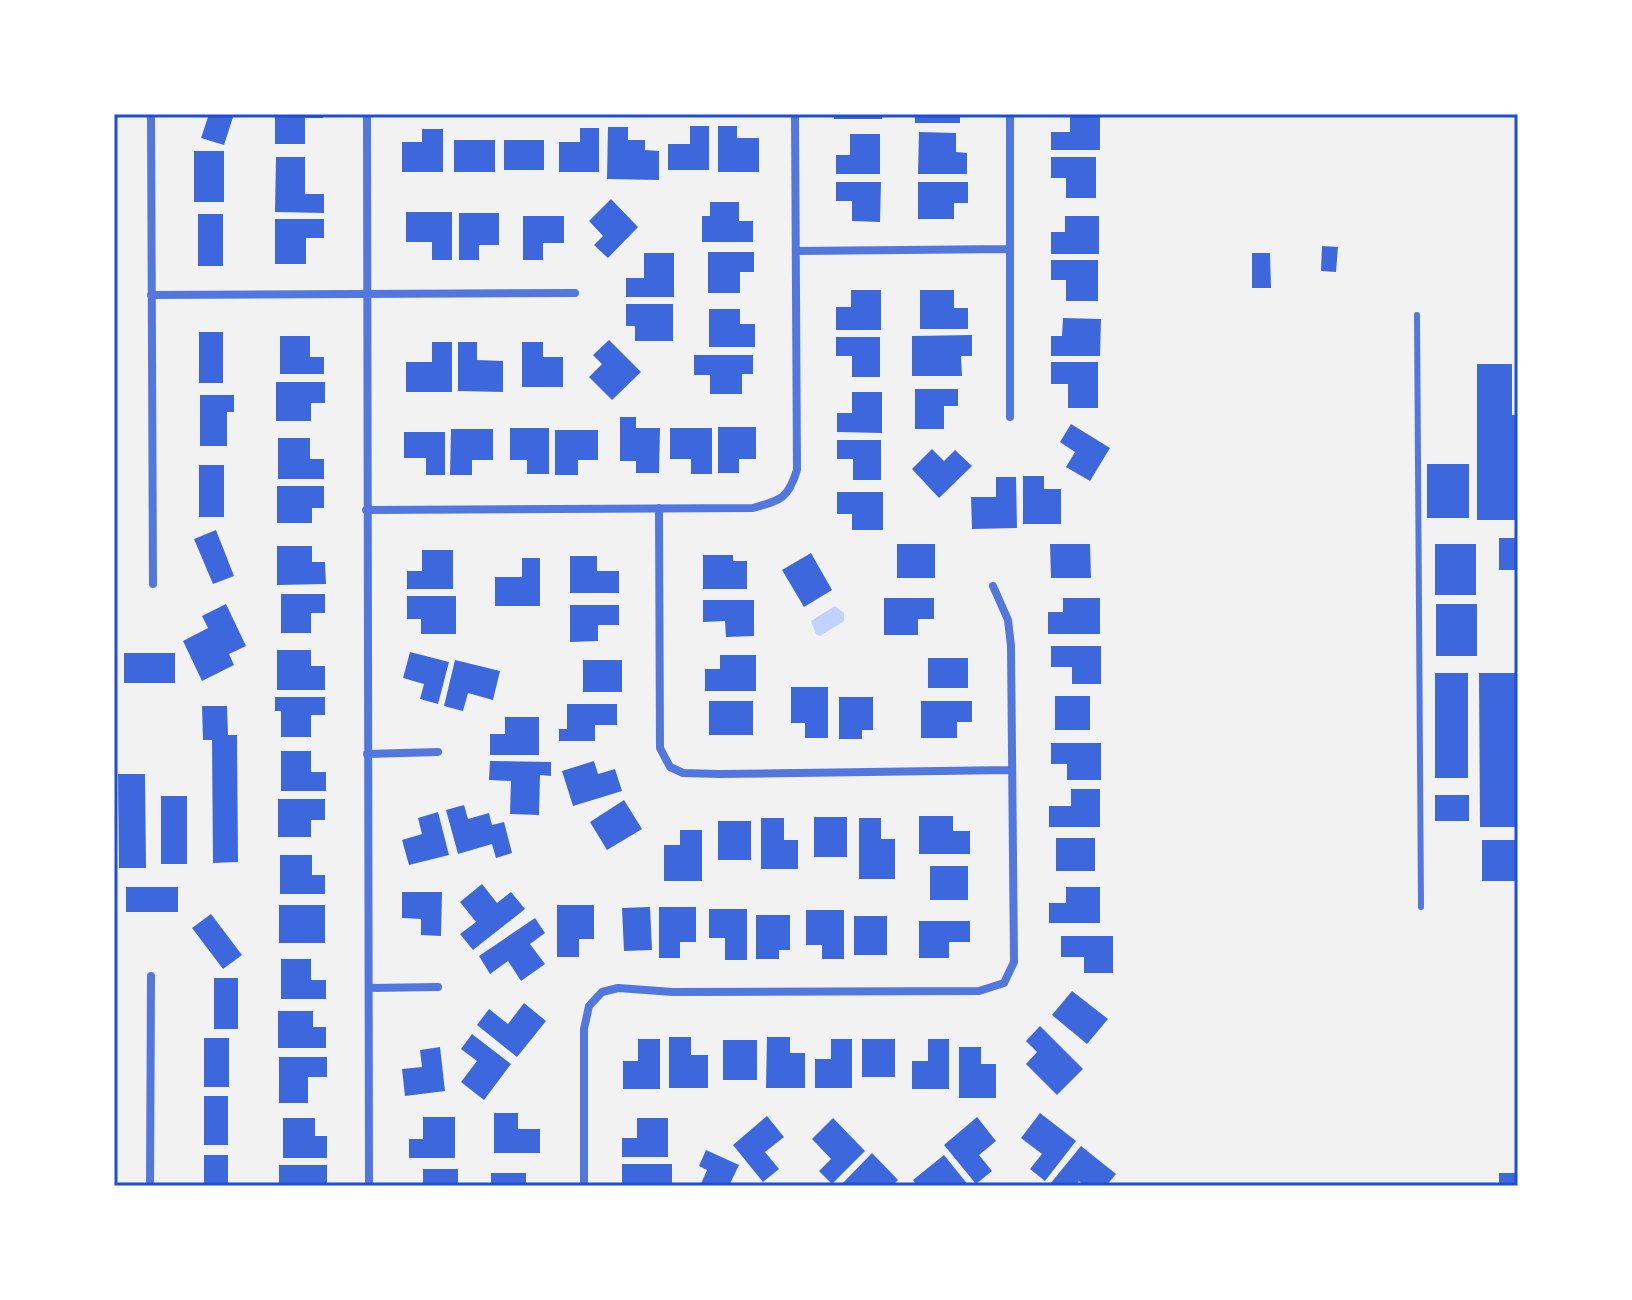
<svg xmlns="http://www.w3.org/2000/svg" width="1632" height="1300" font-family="'Noto Sans',sans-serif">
<rect width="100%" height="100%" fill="#f2f2f2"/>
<!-- water -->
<path fill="#bfd3fe" d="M835,606L844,613V621L820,636L816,634L811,621Z"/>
<!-- building -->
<path fill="#3d67dc" d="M209,114H234L224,145L201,138Z
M275,114H323V118H305V144H275Z
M834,114H882V119H834Z
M915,114H960V123H915Z
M1070,114H1100V150H1051V132H1070Z
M690,126H709V170H668V144H690Z
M718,126H737V138H759V172H718Z
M608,127H628V140H645V150L659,151V180L607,179Z
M580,128H599V172H559V142H580Z
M422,129H443V172H402V142H422Z
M919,132L956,133V152L967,153V174H918Z
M850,134H880V174H836V155H850Z
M454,140H495V172H454Z
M504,140H544V170H504Z
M194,151H224V202H194Z
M276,157H305V194H324V213L275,212Z
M1051,157H1096V198H1066V178H1051Z
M836,182H881L880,222L852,221V201H836Z
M918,182H968V203H954V219H918Z
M611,199L638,227L608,258L594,245L603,236L589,221Z
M710,202H739V221H753V242H702V216H710Z
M406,212H452V260H432V242H406Z
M459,213H499V245H479V260H459Z
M198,214H223V266H198Z
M523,216H564V243H543V260H523Z
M1065,216H1099V254H1051V232H1065Z
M275,219H324V238H306V264H275Z
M1322,246L1338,247L1336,272L1321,271Z
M708,252H754V272H740V293H708Z
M644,253H674V297H626V278H644Z
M1252,253H1270L1271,288H1252Z
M1051,260H1098V301H1066V280H1051Z
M851,290H881V330H836V307H851Z
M920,290H954V308H968V329H920Z
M626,304H673V341H635V326H626Z
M709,309H740V324H755V347H709Z
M1063,318L1101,319L1100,356H1051V336H1062Z
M199,332H223V383H199Z
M972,335V356H961L962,376H912V336Z
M280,336H310V357H324V374H280Z
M836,337H880V377H852V356H836Z
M609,340L641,372L612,400L589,377L602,364L593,355Z
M432,342H452V392H406V362H432Z
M458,342H477V360L503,361V392L458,391Z
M522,342H543V357H563V387H522Z
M694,355H753V374H742V394H710V375H694Z
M1051,362H1098V408H1068V384H1051Z
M1477,364H1512V415H1518V520H1477Z
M276,382H325V403H311V421H276Z
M915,389H958V406H944V429H915Z
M852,392H882V433L837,432V413H852Z
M200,395H234V412H227V446H200Z
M620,417H636V428H660L659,473H636V461H620Z
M1071,424L1110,448L1090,481L1066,467L1075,452L1060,442Z
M718,427H756V459H739V473H718Z
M510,428H549V474H527V460H510Z
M670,428H712V474H691V459H670Z
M451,429H493V460H472V475H450Z
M555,430H598V460H578V475H555Z
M404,432H445V475H426V458H404Z
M278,438H310V459H324V479H278Z
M837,440H881V480H853V459H837Z
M932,449L944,461L955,450L972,466L939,498L912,469Z
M1427,464H1469V518H1427Z
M199,465H224V517H199Z
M1023,476H1044V489H1061V524H1023Z
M996,477H1016L1017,528L972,529L971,497H996Z
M277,486H324V508H312V523H277Z
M837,492H883V530H852V514H837Z
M216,530L234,576L213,584L194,539Z
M1499,538H1518V570H1499Z
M897,544H935V578H897Z
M1050,544H1090L1091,578H1051Z
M1435,544H1476V595H1435Z
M277,546H312V562H325L326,584L277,585Z
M422,550H453V589H407V571H422Z
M811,553L832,590L804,607L782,570Z
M703,555H733V561H747V589H703Z
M570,556H597V571H619V593H570Z
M522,558H540V606H495V577H522Z
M281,594H325V613H311V633H281Z
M407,596H456V634H421V619H407Z
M884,598H934V619H918V635H884Z
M1063,598H1100V634H1048V612H1063Z
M703,600H754V636L726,637L725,621L703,622Z
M226,604L246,646L229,654L234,665L202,681L183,641L208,628L202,616Z
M1436,604H1477V656H1436Z
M570,605H619V625H598V641L570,642Z
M1051,646H1101V684H1072V667H1051Z
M277,650H311V666H325V690H277Z
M410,652L449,662L438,704L420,699L424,684L403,678Z
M124,653H175V683H124Z
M720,655H756V691H705V669H720Z
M928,658H968V688H928Z
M455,660L500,671L493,700L468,693L463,711L444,706Z
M583,660H622V692H583Z
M1435,673H1468V778H1435Z
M1479,673H1518V827H1480Z
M791,687H828V738H805V723H791Z
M1055,696H1090V730H1055Z
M275,697H325V715H311V737H281V711H275Z
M839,697H873V730H862V739H839Z
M709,701H753V735H709Z
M921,701H972V722H957V738H921Z
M567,704H617V725H595V741H559V729H567Z
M202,706H227L228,735H237L238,862L213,863L212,740H203Z
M505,717H539V755H490V734H505Z
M1051,743H1101V780H1067V764H1051Z
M281,751H311V772H326V791H281Z
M490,761L551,762V776L540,775L539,815L510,814L511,781L489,780Z
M594,761L598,774L615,769L622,791L573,806L562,771Z
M118,774H145L146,868H119Z
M1071,789H1100V827H1049V806H1071Z
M1435,795H1469V821H1435Z
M161,796H187V864H161Z
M278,799H325V820H311V837H278Z
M624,800L642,829L607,850L590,822Z
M464,805L468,819L489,813L492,825L504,822L512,853L496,858L492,844L458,854L446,810Z
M438,812L449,855L409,865L402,840L422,834L418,818Z
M919,816H953V831H970V854H919Z
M814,817H847V857H814Z
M761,818H784V840H798V869H761Z
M859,818H881V839H895V879H859Z
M718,821H751V860H718Z
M680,830H702V881H664V845H680Z
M1056,838H1095V871H1056Z
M1482,840H1518V881H1482Z
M280,855H312V875H325V894H280Z
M930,866H968V900H930Z
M482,884L497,903L511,892L525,909L473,950L460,934L476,922L460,902Z
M126,887H178V912H126Z
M1066,887H1100V923H1049V903H1066Z
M402,892H442L441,936L421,935V919L402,918Z
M279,905H325V943H279Z
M557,905H594V939H579V957H557Z
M650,907L652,950L624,951L622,908Z
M659,907H696V942H680V958H659Z
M709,909H747V960H725V938H709Z
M806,910H844V959H822V945H806Z
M211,914L242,955L223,969L192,928Z
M756,915H790V950H779V959H756Z
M854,916H887V955H854Z
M535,918L545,933L530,944L545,964L521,981L508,961L490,974L479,956Z
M919,921H970V942H949V958H919Z
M1061,936H1113V973H1084V957H1061Z
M281,959H311V980H326V999H281Z
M214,978H238V1029H214Z
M1072,991L1108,1019L1087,1044L1052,1015Z
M524,1003L546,1021L517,1057L477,1025L489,1009L508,1024Z
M278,1011H313V1027H326V1048H278Z
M1040,1026L1083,1069L1057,1095L1026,1064L1037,1052L1026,1041Z
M472,1034L511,1064L484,1100L461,1082L477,1061L461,1049Z
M669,1037H691V1055H708V1088H669Z
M767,1037H790V1053H805V1088H766Z
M204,1038H229V1087H204Z
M638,1039H660V1089H623V1061H638Z
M831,1039H852V1088H815V1059H831Z
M862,1039H895V1077H862Z
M928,1039H949V1089H912V1061H928Z
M723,1040H757V1080H723Z
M440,1047L445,1091L405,1096L402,1069L422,1067L420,1050Z
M959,1047H981V1064H996V1098H959Z
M279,1057H327V1077H308V1103H279Z
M204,1096H228V1145H204Z
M494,1113H518V1129H540V1153H494Z
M1040,1113L1076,1141L1045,1181L1030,1169L1042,1154L1021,1138Z
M767,1116L784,1137L765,1152L779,1169L763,1182L733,1145Z
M423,1117H455V1158H409V1139H423Z
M977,1117L996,1141L979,1155L992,1171L976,1184L944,1145Z
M283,1118H315V1136H327V1158H283Z
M637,1118H668V1157H622V1138H637Z
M833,1118L865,1151L832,1184L819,1171L831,1159L812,1139Z
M1081,1146L1116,1174L1106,1186H1084L1079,1181L1075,1186H1052L1050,1184Z
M706,1150L739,1165L729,1186H700L707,1170L699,1166Z
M872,1153L898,1180L892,1186H840Z
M204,1155H228V1186H204Z
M944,1155L969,1186H917L913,1180Z
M622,1164H672V1186L622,1185Z
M279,1165H327V1186H279Z
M423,1169H458V1186H423Z
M491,1173H526V1186H491Z
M1499,1173H1518V1186H1499Z"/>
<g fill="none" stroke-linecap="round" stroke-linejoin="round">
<!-- service -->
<path stroke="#5277de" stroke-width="6" d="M1417,315L1421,907"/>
<!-- minor -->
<path stroke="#5277de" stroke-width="8" d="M151,114L153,584
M367,114L369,1186
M1010,114V417
M796,251L1009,249
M151,295L575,293
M659,508L660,748L670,767L683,773L719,774L1010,770
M366,510L753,508C781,500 788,499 797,470L795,114
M367,754L438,752
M370,988L438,987
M150,1186L151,976
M584,1186V1029L589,1006L602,992L618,988L673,992L979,991L1004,983L1014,962L1011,646L1008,620L993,586"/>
</g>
<!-- border -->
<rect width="1632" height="1300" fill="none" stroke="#ffffff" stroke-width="232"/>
<rect x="116" y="116" width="1400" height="1068" fill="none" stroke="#1d4ed8" stroke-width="3"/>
</svg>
